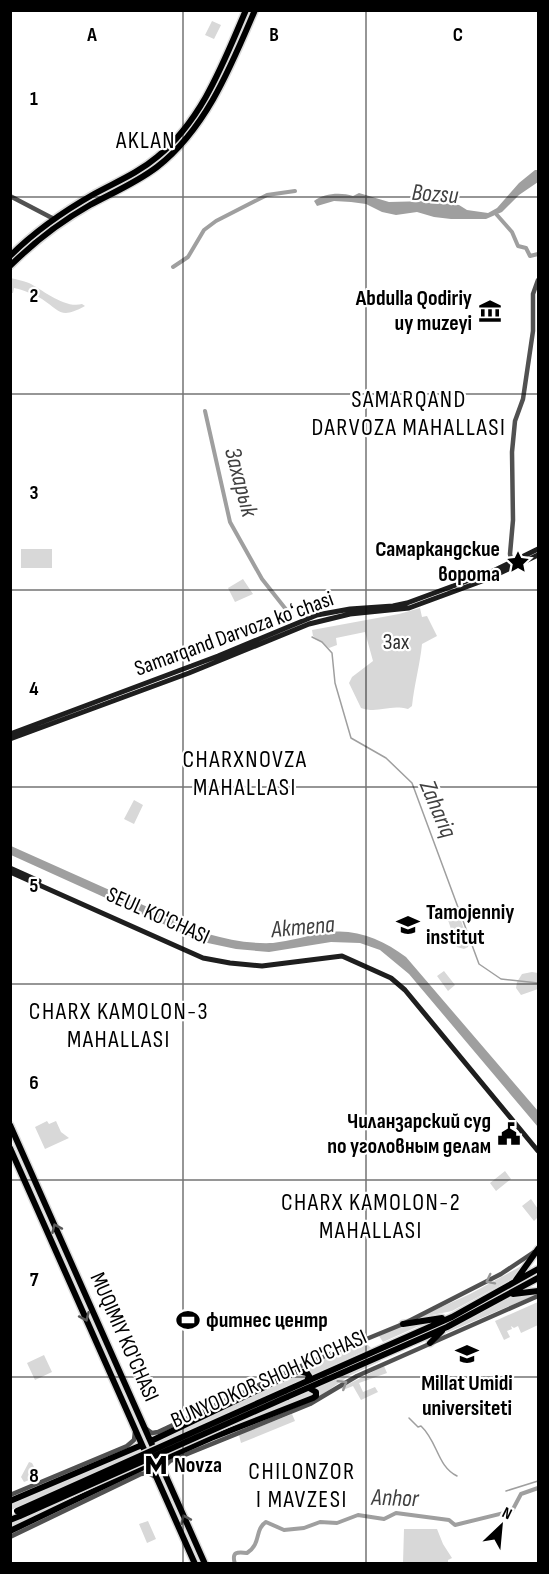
<svg xmlns="http://www.w3.org/2000/svg" width="549" height="1574" font-family="'Sofia Sans Condensed',sans-serif">
<rect width="100%" height="100%" fill="#fff"/>
<!-- green -->
<path fill="#d8d8d8" d="M212,21L221,25L214,39L205,35Z
M10,278C17,279 23,281 29,283C43,290 65,309 82,304L85,306C61,319 61,312 42,299C34,294 23,290 14,288L13,293H11Z
M21,549H52V568H21Z
M243,579L253,594L235,602L228,588Z
M420,608L422,617L427,616L437,636L422,644C420,665 414,685 412,706L408,709C388,704 379,714 361,708L349,683L352,677L373,661L365,632L336,638L337,645L329,648L313,636L312,630L399,614Z
M134,800L143,805L134,824L124,819Z
M452,912L459,915L469,943L468,947L464,949L457,947L448,920Z
M444,971L455,985L448,991L437,976Z
M532,972L538,973V989L521,995L516,988L517,982L522,974Z
M47,1121L49,1124L56,1121L61,1132L69,1138L45,1149L35,1127Z
M505,1171L511,1179L496,1191L490,1183Z
M531,1199L538,1209V1217L534,1221L522,1206Z
M525,1264L512,1279L452,1311L417,1318L470,1294Z
M538,1294L446,1333L454,1325L512,1295Z
M538,1302V1325L521,1333L518,1326L514,1328L511,1326L512,1329L507,1331L510,1337L504,1340L495,1321Z
M430,1321L383,1342L379,1336L398,1327Z
M365,1342L371,1348L312,1375L309,1369L304,1366Z
M44,1355L52,1372L35,1380L27,1363Z
M380,1359L381,1361L349,1376L320,1396L317,1387Z
M384,1366L387,1373L359,1383L363,1392L375,1387L378,1392L361,1400L353,1386L343,1390L341,1388Z
M302,1373L306,1376L304,1378L157,1445L155,1441Z
M310,1391L314,1395L162,1456Z
M292,1414L295,1421L241,1443L239,1435Z
M138,1449L142,1452L11,1510V1503Z
M29,1462L32,1463L39,1476L24,1482L21,1477Z
M147,1463L11,1529V1524Z
M148,1521L156,1539L147,1543L139,1524Z
M404,1529H437L443,1544L452,1558L448,1560V1563H403Z"/>
<!-- water -->
<path fill="#9f9f9f" d="M535,170H538V182L519,195L502,212L486,219H451L434,217L417,212L396,215L382,212L366,204L351,202L334,201L317,206L314,201C324,193 341,192 353,196L359,193L389,202L429,201L459,205L467,210L488,213L497,208L519,183Z
M11,846L208,934C229,940 251,944 273,943C290,941 306,936 323,933C354,927 382,939 406,957L538,1111V1127L409,974L380,950L360,943L331,942L269,952L236,949L203,942L11,855Z"/>
<g fill="none" stroke-linecap="round" stroke-linejoin="round">
<!-- stream -->
<path stroke="#9f9f9f" stroke-width="1.5" d="M312,637L322,642L332,653L335,683L351,738L386,758L412,783L479,964L501,979L538,983
M409,1418L418,1427L421,1426C438,1442 437,1466 457,1476
M506,1491L538,1481"/>
<!-- canal -->
<path stroke="#9f9f9f" stroke-width="4" d="M497,215L512,232L518,246L526,248L530,256L538,254
M173,267L188,257L204,230L216,221L267,195L295,191
M205,411L230,522L262,579L292,617
M235,1564C231,1551 238,1552 247,1553C262,1543 254,1530 266,1522L284,1530L304,1528L320,1522L337,1523L358,1515L384,1519L396,1513L449,1520L455,1525L512,1511L521,1494L538,1488"/>
<!-- primary casing -->
<g stroke="#dbdbdb" stroke-width="9">
<path id="primary" d="M10,256C35,231 64,211 94,194C116,182 138,173 157,157C203,119 223,63 246,10
M10,266C34,242 60,222 90,205C112,193 136,183 157,167C206,129 231,66 255,10
M10,1125L205,1564
M10,1148L195,1564
M516,1280L538,1249
M513,1294L538,1291
M403,1324L442,1318
M430,1343L442,1331
M285,1391L452,1317L538,1269
M287,1397L447,1327L538,1278
M151,1441L298,1371L307,1373L309,1376L307,1381
M159,1461L211,1438L313,1398L316,1396V1392L309,1388
M10,1501L142,1445
M10,1520L20,1516
M10,1531L150,1464"/>
</g>
<!-- tertiary -->
<path stroke="#515151" stroke-width="4.5" d="M10,196L54,219
M512,564L510,554L513,520L512,452L515,421L523,399L533,331V294L538,280
M145,1428L152,1433L158,1432L291,1370L403,1324L501,1274L534,1252
M165,1471L166,1465L170,1461L310,1404L357,1376L538,1296
M10,1495L127,1446L134,1440L135,1432
M10,1537L141,1474L148,1473L154,1476"/>
<!-- secondary -->
<path stroke="#1e1e1e" stroke-width="5" d="M10,734L218,656L317,615L350,609L393,606L407,603L491,572L538,549
M10,739L189,673L309,624L350,614L409,608L485,580L538,555
M10,868L39,881
M10,872L203,958L230,963L262,966L342,956L391,978L405,990L538,1151"/>
<!-- primary -->
<use href="#primary" stroke="#000" stroke-width="6"/>
<!-- primary-bridge casing -->
<g stroke="#dbdbdb" stroke-width="9" stroke-linecap="butt">
<path id="primary-bridge" d="M17,1511L285,1391
M20,1516L287,1397"/>
</g>
<!-- primary-bridge -->
<use href="#primary-bridge" stroke="#000" stroke-width="6"/>
</g>
<!-- one-way arrows -->
<defs><path id="oneway-chevron" d="M-2-3.5L2.5 0L-2 3.5" fill="none" stroke-width="1.6" stroke-linecap="round" stroke-linejoin="round" transform="scale(1.5)"/></defs>
<g stroke="#595959">
<use href="#oneway-chevron" transform="translate(56 1228) rotate(-114)"/>
<use href="#oneway-chevron" transform="translate(85 1317) rotate(66)"/>
<use href="#oneway-chevron" transform="translate(185 1519) rotate(-114)"/>
</g>
<g stroke="#979797">
<use href="#oneway-chevron" transform="translate(490 1280) rotate(153)"/>
<use href="#oneway-chevron" transform="translate(343 1384) rotate(-32)"/>
</g>
<!-- grid -->
<path fill="none" stroke="#000" stroke-width="1.5" stroke-opacity="0.55" d="M183,10V1564M366,10V1564M10,197H538M10,394H538M10,590H538M10,787H538M10,984H538M10,1180H538M10,1377H538"/>
<!-- icons -->
<defs>
<g id="museum-bare" transform="scale(1.8)"><path d="M0-6L6-3V-2H-6V-3ZM-5-1h2V3h-2ZM-1-1h2V3h-2ZM3-1h2V3H3ZM-6 4H6V6H-6Z" fill="#000" stroke="#fff" stroke-width="2.5" paint-order="stroke"/></g>
<g id="sight-bare" transform="scale(1.8)"><path d="M0-6L1.8-2.2L6-1.7L2.9 1.2L3.7 5.4L0 3.3L-3.7 5.4L-2.9 1.2L-6-1.7L-1.8-2.2Z" fill="#000" stroke="#fff" stroke-width="2.5" paint-order="stroke"/></g>
<g id="university-bare" transform="scale(1.8)"><path d="M0-5L7-2L0 1L-7-2ZM-4 1L0 2.5L4 1V4Q0 6-4 4Z" fill="#000" stroke="#fff" stroke-width="2.5" paint-order="stroke"/></g>
<g id="civic-bare" transform="scale(1.8)"><path d="M-.6-6.5H3V-4.5H.6V-3L4-1V1h2V6H-6V1h2V-1L-.6-3ZM-1.2 2.5V6h2.4V2.5Z" fill="#000" stroke="#fff" stroke-width="2.5" paint-order="stroke"/></g>
<g id="stadium-bare" transform="scale(1.8)"><path d="M0-5a6.5 5 0 1 0 0 10a6.5 5 0 1 0 0-10ZM-3.5-1.8h7v3.6h-7Z" fill="#000" stroke="#fff" stroke-width="2.5" paint-order="stroke"/></g>
<g id="metro-bare" transform="scale(1.8)"><path d="M-5.5 5V-5H-3L0 0L3-5H5.5V5H3V-.5L0 4L-3-.5V5Z" fill="#000" stroke="#fff" stroke-width="2.5" paint-order="stroke"/></g>
</defs>
<g fill-rule="evenodd">
<use href="#museum-bare" x="490" y="311"/>
<use href="#sight-bare" x="518" y="562"/>
<use href="#university-bare" x="408" y="925"/>
<use href="#civic-bare" x="509" y="1134"/>
<use href="#stadium-bare" x="188" y="1320"/>
<use href="#university-bare" x="467" y="1354"/>
<use href="#metro-bare" x="156" y="1465"/>
</g>
<g text-anchor="middle" dominant-baseline="central" stroke-width="4.5" stroke-linejoin="round" paint-order="stroke">
<!-- poi labels -->
<g font-size="22" font-weight="bold" fill="#000" stroke="#fff" text-anchor="end">
<text x="472" y="298">Abdulla Qodiriy<tspan x="472" dy="25">uy muzeyi</tspan></text>
<text x="500" y="549">Самаркандские<tspan x="500" dy="25">ворота</tspan></text>
<text x="426" y="912" text-anchor="start">Tamojenniy<tspan x="426" dy="25">institut</tspan></text>
<text x="491" y="1121">Чиланзарский суд<tspan x="491" dy="25">по уголовным делам</tspan></text>
<text x="206" y="1320" text-anchor="start">фитнес центр</text>
<text x="467" y="1383" text-anchor="middle">Millat Umidi<tspan x="467" dy="25">universiteti</tspan></text>
<text x="174" y="1465" text-anchor="start">Novza</text>
</g>
<!-- street labels -->
<g font-size="22" fill="#000" stroke="#fff">
<text transform="translate(234 634) rotate(-20)">Samarqand Darvoza koʻchasi</text>
<text transform="translate(158 916) rotate(24)">SEUL KO'CHASI</text>
<text transform="translate(124 1337) rotate(66)">MUQIMIY KO'CHASI</text>
<text transform="translate(269 1379) rotate(-24)">BUNYODKOR SHOH KO'CHASI</text>
</g>
<!-- park labels -->
<g font-size="22" fill="#2f2f2f" stroke="#fff">
<text x="396" y="642">Зах</text>
</g>
<!-- neighbourhood labels -->
<g font-size="24" letter-spacing="1.5" fill="#000" stroke="#fff">
<text x="146" y="140">AKLAN</text>
<text x="409" y="399">SAMARQAND<tspan x="409" dy="28">DARVOZA MAHALLASI</tspan></text>
<text x="245" y="759">CHARXNOVZA<tspan x="245" dy="28">MAHALLASI</tspan></text>
<text x="119" y="1011">CHARX KAMOLON-3<tspan x="119" dy="28">MAHALLASI</tspan></text>
<text x="371" y="1202">CHARX KAMOLON-2<tspan x="371" dy="28">MAHALLASI</tspan></text>
<text x="302" y="1471">CHILONZOR<tspan x="302" dy="28">I MAVZESI</tspan></text>
</g>
<!-- water labels -->
<g font-size="24" font-style="italic" fill="#404040" stroke="#fff">
<text transform="translate(435 194) rotate(4)">Bozsu</text>
<text transform="translate(241 482) rotate(75)">Захарык</text>
<text transform="translate(438 809) rotate(67)">Zahariq</text>
<text transform="translate(303 927) rotate(-5)">Актепа</text>
<text transform="translate(395 1498) rotate(2)">Anhor</text>
</g>
</g>
<g font-size="20" text-anchor="middle" font-weight="bold" fill="#000" stroke="#fff" stroke-width="4.5" stroke-linejoin="round" paint-order="stroke">
<text x="92" y="41">A</text>
<text x="274" y="41">B</text>
<text x="458" y="41">C</text>
<text x="34" y="105">1</text>
<text x="34" y="302">2</text>
<text x="34" y="499">3</text>
<text x="34" y="695">4</text>
<text x="34" y="892">5</text>
<text x="34" y="1089">6</text>
<text x="34" y="1286">7</text>
<text x="34" y="1482">8</text>
</g>
<!-- border -->
<rect width="549" height="1574" fill="none" stroke="#000000" stroke-width="24"/>
<!-- north arrow -->
<g transform="translate(501 1526) rotate(26)" stroke="#ffffff" stroke-width="4.5" paint-order="stroke">
<path d="M0-4.5L10 22L0 15L-10 22Z" fill="#000000"/>
<text y="-9" font-size="16" font-weight="bold" text-anchor="middle" fill="#000000">N</text>
</g>
</svg>
